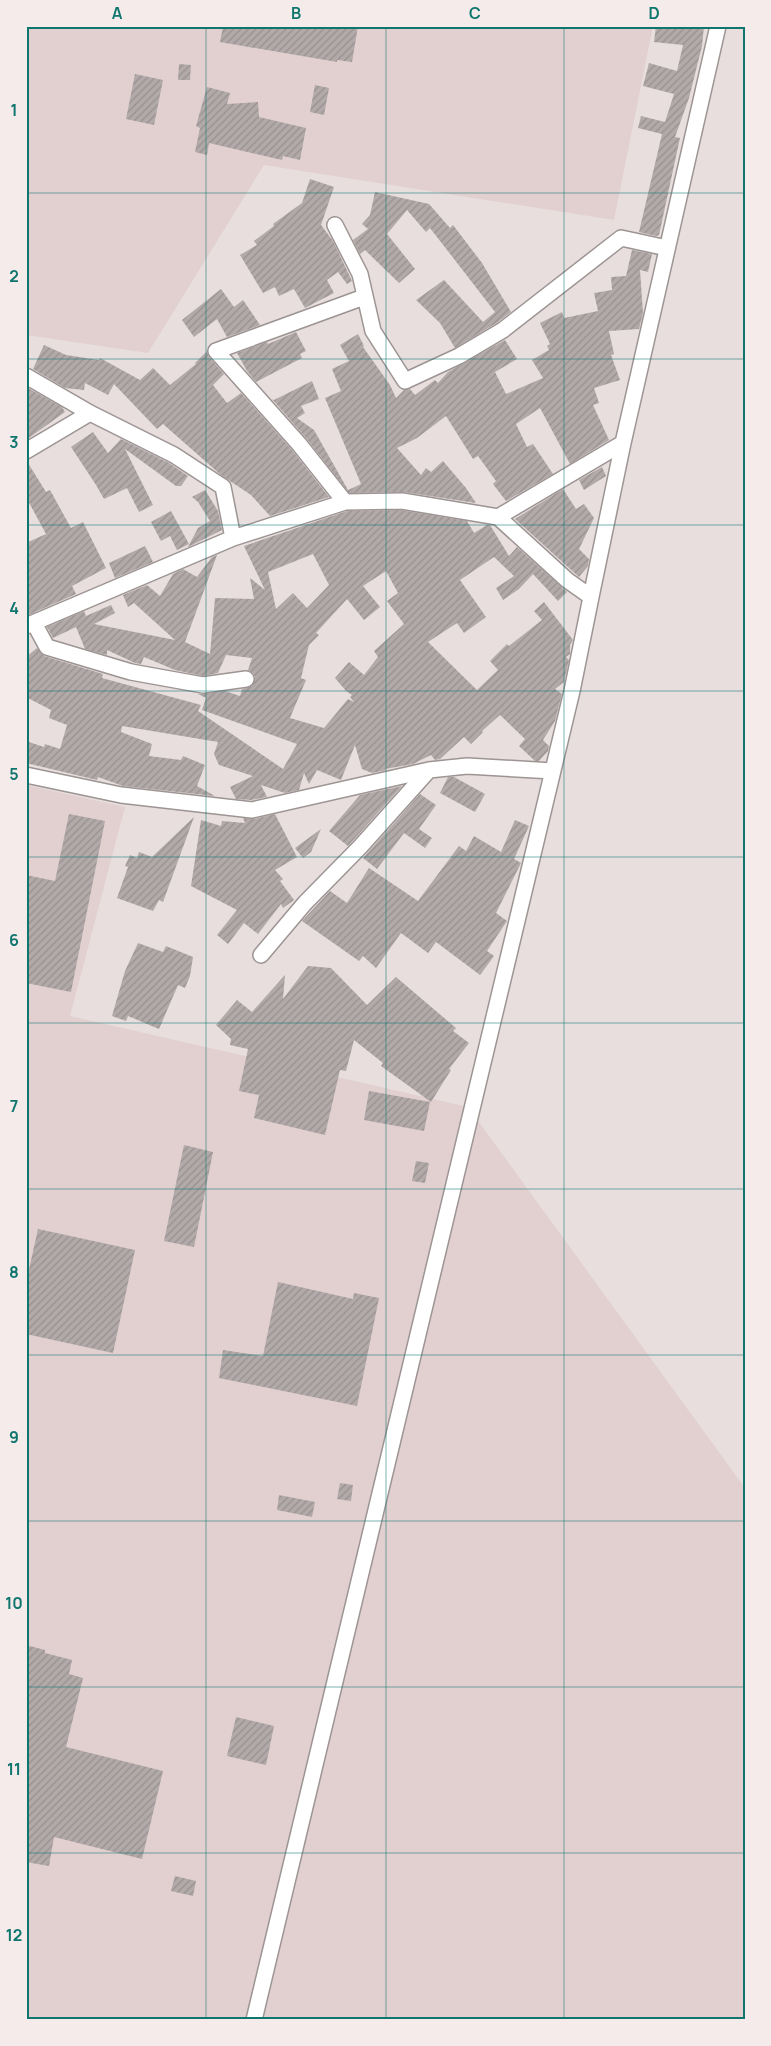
<svg xmlns="http://www.w3.org/2000/svg" width="771" height="2046" font-family="Manrope,sans-serif">
<defs>
<pattern id="building-hatch" width="6" height="6" patternUnits="userSpaceOnUse" patternTransform="scale(1.25)"><rect width="6" height="6" fill="#b2a9a9"/><path d="M-1 1l2-2M0 6l6-6M5 7l2-2" fill="none" stroke="#989090"/></pattern>
</defs>
<rect width="100%" height="100%" fill="#e8dede"/>
<!-- built -->
<path fill="#e2d0d0" d="M26,26H653L614,220L264,165L148,353L26,335Z
M26,785L125,807L70,1016L468,1107L745,1488V2020H26Z"/>
<!-- building -->
<path fill="url(#building-hatch)" fill-rule="evenodd" d="M223,26H358L352,62L337,60V62L220,42Z
M656,26H704L702,46L689,98L675,137L680,138L659,235L656,236L639,232L662,134L638,128L641,116L665,122L674,94L643,86L649,63L677,71L683,45L654,42Z
M179,64L191,65L190,80H178Z
M135,74L163,80L154,125L126,119Z
M315,85L329,88L324,115L310,112Z
M207,87L230,93L227,104L258,102L259,117L306,128L300,160L283,156L282,160L209,143L207,155L195,152L200,128L196,126Z
M310,179L334,187L321,225L333,241L352,281L347,284L338,272L327,280L334,293L305,308L294,289L279,296L275,287L263,293L240,255L257,245L254,241L274,226L273,224L302,203Z
M375,192L429,204L450,228L453,225L482,263L511,312L498,322L455,348L440,323L416,300L444,280L483,322L495,312L430,228L426,232L407,210L387,234L415,269L399,283L365,250L360,254L353,240L368,229L362,224L370,215Z
M632,250L652,254L648,272L640,270L643,313L639,329L609,331L614,354L611,355L620,380L594,388L599,403L593,405L609,440L570,464L540,408L516,424L527,447L533,444L553,474L506,501L493,484L496,481L478,456L473,459L446,416L417,438L397,448L421,475L426,468L431,472L443,461L466,488L476,503L404,492L349,493L306,438L272,399L274,400L312,381L319,399L301,406L305,413L297,418L314,430L348,490L361,484L325,398L341,391L332,369L349,361L340,345L358,334L364,346L363,347L390,385L396,398L404,390L410,389L415,395L435,380L438,383L448,372L505,340L517,359L495,372L506,394L543,378L532,360L549,350L547,346L550,344L540,323L562,312L564,318L598,311L594,293L612,290L611,277L626,276Z
M221,289L234,307L243,300L260,325L227,337L217,319L194,337L182,320Z
M296,332L306,351L300,354L302,358L256,382L247,371L237,353L267,342L268,344Z
M44,345L66,355L99,360L100,358L140,380L153,368L170,385L196,364L195,363L207,351L209,357L224,374L213,385L227,403L241,393L292,450L329,497L270,516L251,495L221,475L163,424L157,429L114,384L108,395L85,383L84,390L65,388L33,369Z
M26,387L62,407L65,412L26,440Z
M93,432L108,453L121,439L169,463L188,476L181,486H176L125,449L153,505L139,512L127,488L104,499L96,485L71,447Z
M26,460L46,492L50,490L71,528L83,522L106,568L72,586L76,594L26,616V543L46,534L26,497Z
M602,467L606,476L584,490L579,480Z
M563,489L576,509L584,504L594,518L579,549L589,559L588,566L579,577L515,519Z
M205,490L218,511L222,530L188,547L198,528L210,521L198,502L192,497Z
M401,510L467,521L474,533L487,525H490L509,556L517,547L567,592L558,601L533,574L519,589L503,600L496,588L514,576L494,557L460,580L486,617L464,633L457,623L428,642L477,690L498,670L490,661L507,644L509,646L542,620L534,611L544,602L573,640L570,645V654L566,657L569,660L564,682L555,689L562,694L555,721L543,740L549,746L548,751L539,761H535L519,746L525,739L500,715L482,731L483,732L471,744L464,737L440,759L435,760L431,755L413,764L385,769L386,770L372,773L362,769L355,745L341,780L317,770L309,784L304,773L299,790L285,793L261,785L267,797L251,800L236,799L230,787L253,776L219,765L214,754L218,742L122,726L121,732L152,744L149,756L181,760L183,756L205,765L197,786L215,796L123,786L98,777L97,780L26,763V741L44,747L45,744L60,749L67,725L49,718L51,710L26,697V657L37,648L44,656L103,674L102,678L201,705L198,711L283,769L297,744L202,710L206,698L198,694L225,691L240,696L242,689L252,686L255,677L253,673L248,670L252,658L226,655L218,673L203,676L175,670L144,657L141,664L135,663L107,650V655L85,649L76,627L53,638L47,627L84,611L86,616L111,605L115,613L94,624L175,640L134,603L128,607L123,595L147,585L160,596L173,574L183,569L197,577L212,557L217,555L185,642L210,654L215,598L254,599L250,578L265,590L244,546L347,511ZM313,554L329,585L307,608L293,593L276,609L268,572ZM386,571L398,593L387,601L404,624L374,651L378,657L364,675L349,662L335,678L346,691L352,695L350,697L354,702L348,699L324,728L290,718L306,680L301,678L309,645L319,635L316,633L347,599L364,620L380,607L363,586Z
M171,511L189,544L177,550L170,536L161,541L151,522Z
M145,546L153,562L115,578L109,563Z
M448,777H454L485,794L475,812L440,793Z
M402,786L348,846L329,831L360,795Z
M420,794L436,805L419,829L432,838L425,848L404,833L377,869L363,858Z
M69,814L105,821L71,992L26,983V875L55,881Z
M275,814L297,857L275,870L283,879L280,881L294,900L283,908L281,904L258,934L244,923L228,944L217,935L237,910L191,886L201,820L221,826L222,821L245,823L243,818L254,819Z
M194,817L163,902L159,900L153,911L117,898L128,867L125,866L130,855L137,858L139,852L152,857Z
M515,820L529,826L514,859L521,863L496,913L507,921L487,951L494,956L480,975L436,942L428,953L401,933L376,968L363,956L359,961L302,921L330,891L347,903L369,868L418,901L459,846L466,851L474,836L501,852Z
M321,829L311,852L303,858L295,848Z
M138,943L163,952L166,946L193,957L190,976L185,988L178,985L159,1029L128,1016L126,1021L112,1016L125,971Z
M308,966L331,968L367,1005L396,977L456,1028L453,1031L469,1043L449,1069L451,1070L431,1102L381,1066L383,1063L354,1040L346,1071L340,1070L325,1135L254,1118L259,1095L239,1091L248,1049L230,1045L231,1039L216,1025L237,1000L252,1012L285,975L283,999Z
M369,1091L430,1102L424,1131L364,1120Z
M184,1145L213,1152L194,1247L164,1241Z
M416,1161L429,1163L425,1183L412,1181Z
M38,1229L135,1250L113,1353L26,1334V1283Z
M278,1282L353,1299L354,1293L379,1298L357,1406L219,1378L223,1350L263,1356Z
M340,1483L353,1485L351,1501L337,1499Z
M279,1495L315,1502L312,1517L277,1510Z
M26,1645L45,1650V1653L72,1660L69,1674L83,1678L66,1747L163,1771L142,1859L54,1837L49,1866L26,1862Z
M236,1717L274,1726L266,1765L227,1756Z
M175,1876L196,1881L193,1896L171,1891Z"/>
<g fill="none" stroke-linecap="round" stroke-linejoin="round">
<!-- street casing -->
<g stroke="#9d9494" stroke-width="18">
<path id="street" d="M335,225L360,274L373,331L405,381L459,356L503,330L621,238L667,248
M26,376L90,413L174,455L223,487L233,538
M26,451L90,413
M345,502L299,444L216,351L364,297
M498,517L623,443L718,26
M591,597L623,443
M34,623L47,647L131,672L203,685L246,679
M26,626L233,538L345,502L402,501L498,517L567,580L591,597L572,691L254,2020
M26,775L121,795L252,810L429,770L467,766L553,771
M261,955L305,903L360,847L429,770"/>
</g>
<!-- street -->
<use href="#street" stroke="#fff" stroke-width="15"/>
</g>
<!-- grid -->
<path fill="none" stroke="#0f766e" stroke-width="1" stroke-opacity="0.55" d="M206,26V2020M386,26V2020M564,26V2020M26,193H745M26,359H745M26,525H745M26,691H745M26,857H745M26,1023H745M26,1189H745M26,1355H745M26,1521H745M26,1687H745M26,1853H745"/>
<!-- border -->
<rect width="771" height="2046" fill="none" stroke="#f5ebeb" stroke-width="55"/>
<rect x="28" y="28" width="716" height="1990" fill="none" stroke="#0f766e" stroke-width="2"/>
<g font-size="16" text-anchor="middle" font-weight="bold" fill="#0f766e">
<text x="117" y="19">A</text>
<text x="296" y="19">B</text>
<text x="475" y="19">C</text>
<text x="654" y="19">D</text>
<text x="14" y="116">1</text>
<text x="14" y="282">2</text>
<text x="14" y="448">3</text>
<text x="14" y="614">4</text>
<text x="14" y="780">5</text>
<text x="14" y="946">6</text>
<text x="14" y="1112">7</text>
<text x="14" y="1278">8</text>
<text x="14" y="1443">9</text>
<text x="14" y="1609">10</text>
<text x="14" y="1775">11</text>
<text x="14" y="1941">12</text>
</g>
</svg>
